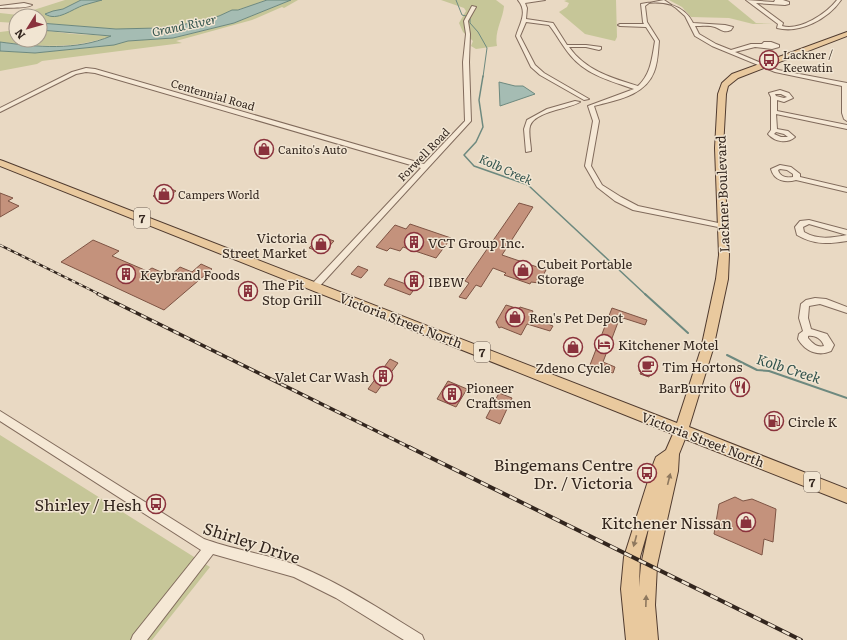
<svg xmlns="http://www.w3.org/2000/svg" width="847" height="640" font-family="Literata,serif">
<rect width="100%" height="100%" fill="#e9d9c3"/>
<!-- green -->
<path fill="#c6c698" d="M65,0H81L63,9L45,14L102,0H267L237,10H232L219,16L171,26L137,29H116L40,23V16H16V23L0,22V13L18,15Z
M291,0H298L284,8L282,7L252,20L176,41L182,43L42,61L37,64L0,71V51L35,53L103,46L128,41L173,38L234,23Z
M441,0H496L504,6C503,19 494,32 497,46L476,49L471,46L473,41L463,32L459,23L466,11L464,8Z
M567,0H616L617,37L615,41L585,34L559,12L567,7L569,3L564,1Z
M669,0H728L756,23H774L753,24L729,18L691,17L682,7Z
M16,30V40H40V30L73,34L112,36C73,49 40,47 0,42V32Z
M0,435L210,567L152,640H0Z"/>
<!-- water -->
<path fill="#a5bcb3" stroke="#6d897f" d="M81,0H102C96,2 90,3 84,5C72,9 57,22 45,14L53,11L63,9Z
M267,0H291L234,23L173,38L128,41L114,45L35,53L0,51V42C37,47 76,51 111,36L40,30V23L116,29L158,28L192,23L219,16L232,10H238Z
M499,82L515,86H523L535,94L500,106Z"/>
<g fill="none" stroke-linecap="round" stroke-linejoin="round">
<!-- stream-far2 -->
<path stroke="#6d897f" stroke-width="1" d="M456,0L462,15L470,17V23L478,32L487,48L483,77"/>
<!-- stream-far1 -->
<path stroke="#6d897f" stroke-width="1.5" d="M483,76L479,100L483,127L476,142L464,155L474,166L528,185L646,295"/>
<!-- stream -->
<path stroke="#6d897f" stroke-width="2" d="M645,294L688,333
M727,355L757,370L769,371L847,398"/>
</g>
<!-- building -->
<path fill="#c4927c" stroke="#7e5444" d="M166,187L176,191L167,197L169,198L164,202L153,196Z
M0,193L13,198L8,201L19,206L0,217Z
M519,203L533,207L502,255L546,270L539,283L531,282L530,284L504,275L506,273L493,268L481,287L476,285L466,299L459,297L469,283L465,281Z
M410,224L451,238L436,258L403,247L400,251L390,248L387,251L376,247L395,225L406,229Z
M320,236L334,241L323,253L309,248Z
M93,240L119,251L112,256L147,271L152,268L170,276L180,267L192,272L201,264L212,269L164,310L61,262Z
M358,266L368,270L361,278L351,274Z
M415,273L424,276L410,295L384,285L389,278L406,284Z
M506,305L519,309L520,307L533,311L530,317L553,326L550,331L527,324L521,335L501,327L499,328L496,322Z
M612,308L647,320L645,325L620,317L603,362L615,367L613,373L590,365Z
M644,358L656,362L653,372L651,371L649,377L640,374L641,372L639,371Z
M390,359L398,363L376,393L368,389Z
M448,381L467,389L456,407L437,399Z
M499,393L512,398L500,424L486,418Z
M735,497L743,501L752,499L776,509L773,542L764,539L762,555L714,534L719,504Z"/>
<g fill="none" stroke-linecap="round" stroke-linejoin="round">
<!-- minor casing -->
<g stroke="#816b5c" stroke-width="2">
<path id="minor" d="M518,0H545L525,3L527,8L526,19L553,23L567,45H586L601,47V49L599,50L586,47H569C586,71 612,78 638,86C651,74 652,58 655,41L646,27L620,26L618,25L620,24H644L643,22L641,4C661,0 684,4 693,23L725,25L733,27L731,30C724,33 722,30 715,27C710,25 701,26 695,26L699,34L716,44L731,50L751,44H762L764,42H771L779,45V47L772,49L755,47L735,52L778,70L847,83V121L844,119L842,113V86L775,72L712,46L695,36L685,16L676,8L664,0L649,3L645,6L647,22L659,41C658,51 658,62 654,72C645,96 616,100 594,106L599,121L591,166L602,185L621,197L638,206L723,224L727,226L723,228L633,210L615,201L597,187L585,166L593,121L588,106L634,89C611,81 587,75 571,56C563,47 557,35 549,25L526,22L520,36L535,65L544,73L589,99L584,100L540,75L531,67L516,36C520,23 528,12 518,0Z
M746,0L774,2L775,0H783L789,2V4L785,5L756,3L783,23L782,26C800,31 826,14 837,0H841C828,19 800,34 777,28L778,24Z
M24,3L32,5C26,9 9,7 0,8V6Z
M472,6L476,7L468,21L470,34L469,62L471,121L317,289H311L310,287L311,285L421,168L95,73L86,72L76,74L0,112V108L72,72L86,68L95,69L424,164L465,121L463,62L466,34L464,21Z
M780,90L789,93L793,98L784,102L777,100V111L847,125V129L776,114L777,129L788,131L795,137C787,144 775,142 768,134L771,130V97L769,93ZM775,94H781L787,97L784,98L776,96ZM776,132L784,134L788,137H781L774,134Z
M575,101L580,102C569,109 535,111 530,126C528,133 531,144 531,151L526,152L524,129L527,120L547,109Z
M780,165L791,167L800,174V177L847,188V192L796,180C786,183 774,181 771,169ZM780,169L787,170L793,174V177C787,178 780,177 778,170Z
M809,220L847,230V235L809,224L803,227L804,232C818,240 831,238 847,235V241C828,244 814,245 797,235L795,227L800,221Z
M815,298L826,299L847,307V313L820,304L809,306L808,318L811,329L827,334L834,345L831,351C818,357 805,351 798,339L799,334L803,331L799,318L801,304L806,300ZM808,336C815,335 822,339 824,346C817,348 812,343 808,338Z
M0,411L204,539C234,550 266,554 296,565C341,583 381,610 422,635L424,640H404L336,598L294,577L213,554L147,640H131L133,635L201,550L0,421Z"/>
</g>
<!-- major casing -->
<g stroke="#503b2f" stroke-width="2">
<path id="major" d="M847,32V36L738,78L728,86L726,94L723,148L729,255L728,279L713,349L689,427L847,489V503L685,439L679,454L678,471L657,565L655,605L658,640H626L621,589L624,557L654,462L656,457L666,450L673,434L0,166V160L3,161L677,423L701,349L716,279L719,255L715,148L718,94L722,83L732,74ZM651,519L641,565L639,587L640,557Z"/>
</g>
<!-- minor -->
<use href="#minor" fill="#f5e8d5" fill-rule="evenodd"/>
<!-- major -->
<use href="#major" fill="#e9c99e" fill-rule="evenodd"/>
<!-- rail-far2 casing -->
<g stroke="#33261e" stroke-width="2.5">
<path id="rail-far2" d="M0,245L101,295"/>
</g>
<!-- rail-far1 casing -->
<g stroke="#33261e" stroke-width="3.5">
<path id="rail-far1" d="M98,294L411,448"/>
</g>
<!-- rail casing -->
<g stroke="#33261e" stroke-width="4">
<path id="rail" d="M409,447L801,640"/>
</g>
<!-- rail-far2 -->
<use href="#rail-far2" stroke="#f1e5d2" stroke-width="1.5" stroke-dasharray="4" stroke-linecap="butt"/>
<!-- rail-far1 -->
<use href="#rail-far1" stroke="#f1e5d2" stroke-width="2" stroke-dasharray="6" stroke-linecap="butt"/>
<!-- rail -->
<use href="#rail" stroke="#f1e5d2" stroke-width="2.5" stroke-dasharray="8" stroke-linecap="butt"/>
</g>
<!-- one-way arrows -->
<defs><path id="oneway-solid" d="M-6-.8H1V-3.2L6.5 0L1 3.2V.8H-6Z"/></defs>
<g fill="#8e785e">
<use href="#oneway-solid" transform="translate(669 479) rotate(-76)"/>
<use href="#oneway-solid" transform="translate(635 541) rotate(105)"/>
<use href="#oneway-solid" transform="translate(646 601) rotate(-88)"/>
</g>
<!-- icons -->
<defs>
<g id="bus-ring" transform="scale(1)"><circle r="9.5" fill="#f1e5d2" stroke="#8a323c" stroke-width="1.5"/><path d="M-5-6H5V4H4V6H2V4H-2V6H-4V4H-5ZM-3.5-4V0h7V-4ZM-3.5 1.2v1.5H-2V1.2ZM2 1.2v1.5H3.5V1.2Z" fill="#8a323c"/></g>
<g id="shop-ring" transform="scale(1)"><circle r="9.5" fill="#f1e5d2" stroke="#8a323c" stroke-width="1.5"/><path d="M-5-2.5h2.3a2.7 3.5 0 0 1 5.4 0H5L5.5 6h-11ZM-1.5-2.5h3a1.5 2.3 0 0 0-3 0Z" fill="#8a323c"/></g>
<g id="building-ring" transform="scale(1)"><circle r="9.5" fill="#f1e5d2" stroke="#8a323c" stroke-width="1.5"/><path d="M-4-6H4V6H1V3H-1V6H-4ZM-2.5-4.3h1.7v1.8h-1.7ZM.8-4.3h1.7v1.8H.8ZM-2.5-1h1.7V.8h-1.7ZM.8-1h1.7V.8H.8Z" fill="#8a323c"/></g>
<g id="hotel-ring" transform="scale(1)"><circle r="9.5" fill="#f1e5d2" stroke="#8a323c" stroke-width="1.5"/><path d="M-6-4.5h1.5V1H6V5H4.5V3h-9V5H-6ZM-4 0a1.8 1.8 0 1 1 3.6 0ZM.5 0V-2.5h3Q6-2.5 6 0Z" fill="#8a323c"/></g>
<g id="cafe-ring" transform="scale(1)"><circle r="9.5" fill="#f1e5d2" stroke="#8a323c" stroke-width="1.5"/><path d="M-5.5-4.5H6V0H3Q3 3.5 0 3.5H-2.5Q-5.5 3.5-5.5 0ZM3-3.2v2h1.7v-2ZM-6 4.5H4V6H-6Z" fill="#8a323c"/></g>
<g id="restaurant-ring" transform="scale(1)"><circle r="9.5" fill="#f1e5d2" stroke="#8a323c" stroke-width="1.5"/><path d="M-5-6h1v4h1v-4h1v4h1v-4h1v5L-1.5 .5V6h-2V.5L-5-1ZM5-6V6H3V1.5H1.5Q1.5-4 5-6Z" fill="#8a323c"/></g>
<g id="fuel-ring" transform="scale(1)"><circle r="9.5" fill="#f1e5d2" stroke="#8a323c" stroke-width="1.5"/><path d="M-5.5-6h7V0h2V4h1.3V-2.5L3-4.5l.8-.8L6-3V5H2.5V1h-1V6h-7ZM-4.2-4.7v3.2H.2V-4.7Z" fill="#8a323c"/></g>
</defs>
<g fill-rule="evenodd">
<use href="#bus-ring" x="769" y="60"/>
<use href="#shop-ring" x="264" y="149"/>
<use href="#shop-ring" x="164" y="194"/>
<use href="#building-ring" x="414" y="242"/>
<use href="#shop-ring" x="321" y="244"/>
<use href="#shop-ring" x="523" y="270"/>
<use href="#building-ring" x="126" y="274"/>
<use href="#building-ring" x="414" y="281"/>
<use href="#building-ring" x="248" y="291"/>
<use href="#shop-ring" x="515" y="317"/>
<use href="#hotel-ring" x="604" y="344"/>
<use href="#shop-ring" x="573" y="347"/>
<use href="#cafe-ring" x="648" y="366"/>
<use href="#building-ring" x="383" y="376"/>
<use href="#restaurant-ring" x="740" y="387"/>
<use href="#building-ring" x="452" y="394"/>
<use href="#fuel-ring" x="774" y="421"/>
<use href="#bus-ring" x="647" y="473"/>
<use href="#bus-ring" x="156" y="504"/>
<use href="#shop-ring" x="746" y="522"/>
</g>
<g text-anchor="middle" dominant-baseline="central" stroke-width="3" stroke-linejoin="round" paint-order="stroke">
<!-- far-poi labels -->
<g font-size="11" fill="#33261e" stroke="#f1e5d2" text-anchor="start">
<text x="783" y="54">Lackner /<tspan x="783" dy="13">Keewatin</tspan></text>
<text x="278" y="149">Canito's Auto</text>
<text x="178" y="194">Campers World</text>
</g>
<!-- far-street labels -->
<g font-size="11" fill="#33261e" stroke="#f1e5d2">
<text transform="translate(213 94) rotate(16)">Centennial Road</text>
<text transform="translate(423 154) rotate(-46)">Forwell Road</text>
</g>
<!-- far-water labels -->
<g font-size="12" font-style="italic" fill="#2f514b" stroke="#f1e5d2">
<text transform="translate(184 25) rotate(-12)">Grand River</text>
<text transform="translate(506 169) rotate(24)">Kolb Creek</text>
</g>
<!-- shield labels -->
<g fill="#f1e5d2" stroke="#6c5f54" stroke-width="1">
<rect x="134" y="208" width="16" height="20" rx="3"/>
<rect x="474" y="342" width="16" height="20" rx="3"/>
<rect x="804" y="472" width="16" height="20" rx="3"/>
</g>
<g font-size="12" font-weight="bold" fill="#33261e">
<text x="142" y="218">7</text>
<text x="482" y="352">7</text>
<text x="812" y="482">7</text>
</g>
<!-- street labels -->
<g font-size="13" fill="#33261e" stroke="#f1e5d2">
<text transform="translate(722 194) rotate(-92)">Lackner Boulevard</text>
<text transform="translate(401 320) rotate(21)">Victoria Street North</text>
<text transform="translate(703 439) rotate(21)">Victoria Street North</text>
</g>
<!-- poi labels -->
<g font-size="13" fill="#33261e" stroke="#f1e5d2" text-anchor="start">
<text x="307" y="237" text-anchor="end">Victoria<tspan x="307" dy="15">Street Market</tspan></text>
<text x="428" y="242">VCT Group Inc.</text>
<text x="537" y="263">Cubeit Portable<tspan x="537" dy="15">Storage</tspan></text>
<text x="140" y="274">Keybrand Foods</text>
<text x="428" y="281">IBEW</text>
<text x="262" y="284">The Pit<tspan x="262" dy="15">Stop Grill</tspan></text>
<text x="529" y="317">Ren's Pet Depot</text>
<text x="618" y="344">Kitchener Motel</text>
<text x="662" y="366">Tim Hortons</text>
<text x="573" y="367" text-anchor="middle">Zdeno Cycle</text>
<text x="369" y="376" text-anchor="end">Valet Car Wash</text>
<text x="466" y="387">Pioneer<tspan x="466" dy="15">Craftsmen</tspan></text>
<text x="726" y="387" text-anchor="end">BarBurrito</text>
<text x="788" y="421">Circle K</text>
</g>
<!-- water labels -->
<g font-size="14" font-style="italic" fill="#2f514b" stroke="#f1e5d2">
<text transform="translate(789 368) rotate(18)">Kolb Creek</text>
</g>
<!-- near-poi labels -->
<g font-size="16" fill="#33261e" stroke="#f1e5d2" text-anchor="end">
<text x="633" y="464">Bingemans Centre<tspan x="633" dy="18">Dr. / Victoria</tspan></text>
<text x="142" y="504">Shirley / Hesh</text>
<text x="732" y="522">Kitchener Nissan</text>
</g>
<!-- near-street labels -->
<g font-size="16" fill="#33261e" stroke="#f1e5d2">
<text transform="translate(252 542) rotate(18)">Shirley Drive</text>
</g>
</g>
<!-- north arrow -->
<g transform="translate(28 28) rotate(233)"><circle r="19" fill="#f1e5d2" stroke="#a5998a"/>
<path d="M0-3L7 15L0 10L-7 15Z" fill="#8a323c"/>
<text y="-6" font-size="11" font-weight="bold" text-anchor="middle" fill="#33261e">N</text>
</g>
</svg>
